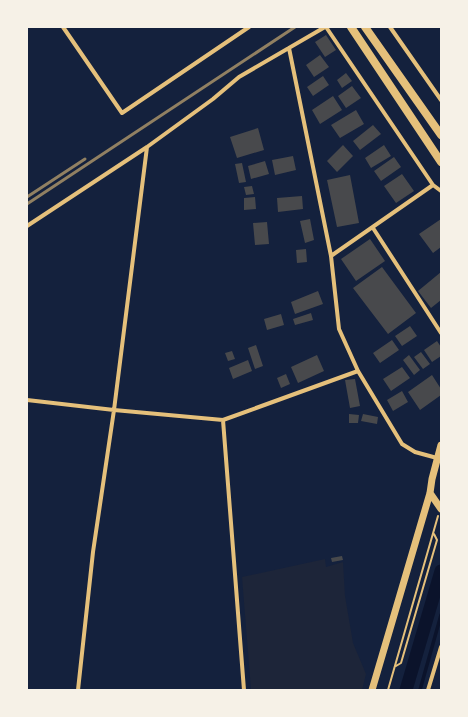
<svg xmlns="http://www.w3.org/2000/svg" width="468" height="717" font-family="'Source Serif 4',serif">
<rect width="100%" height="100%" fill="#14213d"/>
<!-- green -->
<path fill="#1d2539" d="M325,559L326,567L343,562L345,596L353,643L366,674L362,690H251L242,577Z"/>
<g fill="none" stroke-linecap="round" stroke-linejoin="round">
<!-- stream -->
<path stroke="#0b132b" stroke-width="3.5" d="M420,690L441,615"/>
<!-- canal -->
<path stroke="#0b132b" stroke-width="13" d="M406,690L441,571"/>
</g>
<!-- building -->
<path fill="#48494c" d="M326,35L336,50L325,57L315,42Z
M320,55L329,67L314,77L306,65Z
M346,73L352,81L342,88L337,80Z
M323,76L329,85L313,96L307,87Z
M352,86L361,98L346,108L338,96Z
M333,96L342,110L320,124L312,110Z
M356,110L364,124L340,138L331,125Z
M373,125L381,134L360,150L353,141Z
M258,128L264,150L237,158L230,137Z
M343,145L353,156L337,172L327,161Z
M384,145L391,156L371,168L365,158Z
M293,156L296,170L275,175L272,160Z
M394,157L401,167L381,181L374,171Z
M265,161L269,174L251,179L248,166Z
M242,163L246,182L239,183L235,164Z
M402,174L414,191L396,203L384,186Z
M350,175L359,223L337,227L327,180Z
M252,186L254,194L246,195L244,187Z
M302,196L303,209L278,212L277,198Z
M255,197L256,209L244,210V198Z
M310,219L314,240L305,243L300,221Z
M441,219V247L433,253L419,234Z
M267,222L269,244L255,245L253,223Z
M370,239L385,261L356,281L341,259Z
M306,249L307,262L297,263L296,250Z
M382,267L416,313L388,334L353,288Z
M441,272V300L431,308L418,291Z
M318,291L323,304L295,314L291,302Z
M311,313L313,320L295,325L293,319Z
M281,314L284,325L267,330L264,319Z
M410,326L417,336L402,346L395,336Z
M392,340L399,350L380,363L373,353Z
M437,341L441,347V356L432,362L424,350Z
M256,345L263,366L255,369L248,348Z
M232,351L235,359L228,361L225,353Z
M421,352L430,364L423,369L414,357Z
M317,355L324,371L298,383L291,367Z
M409,355L420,370L414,375L403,360Z
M248,360L252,371L233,379L229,368Z
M402,367L410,378L391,391L383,379Z
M286,374L290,384L281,388L277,378Z
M432,375L441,389V395L420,410L408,392Z
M355,379L360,406L350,408L345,380Z
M402,391L408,402L393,411L387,400Z
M349,414L359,415L358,423H349Z
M363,414L378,417L377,424L361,421Z
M342,556L343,560L332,562L331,558Z"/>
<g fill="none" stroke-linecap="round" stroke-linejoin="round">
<!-- path -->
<path stroke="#e5c07b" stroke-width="2" d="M396,666L401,663L437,540L434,534
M388,690L438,516"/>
<!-- minor -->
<path stroke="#e5c07b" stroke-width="4" d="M63,27L122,113L249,27
M326,27L433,185L441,191
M390,27L441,100
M289,48L331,256L339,329L358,371L402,444L415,452L437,458
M27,226L147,147L213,99L239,77L325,27
M373,228L441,333
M331,256L433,185
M27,400L114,410L223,420L358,371
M223,420L244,690
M78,690L93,552L114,410L147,147
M428,690L441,647"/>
<!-- tertiary -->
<path stroke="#e5c07b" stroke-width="7" d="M430,493L441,509
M372,690L430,493L432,479L441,445"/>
<!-- secondary -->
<path stroke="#e5c07b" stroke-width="8" d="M351,27L441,162
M365,27L441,135"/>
<!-- rail -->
<path stroke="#918062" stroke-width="3" d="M27,197L85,159
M27,204L295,27"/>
</g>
<!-- border -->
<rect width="468" height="717" fill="none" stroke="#f6f1e7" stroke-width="56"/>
</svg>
